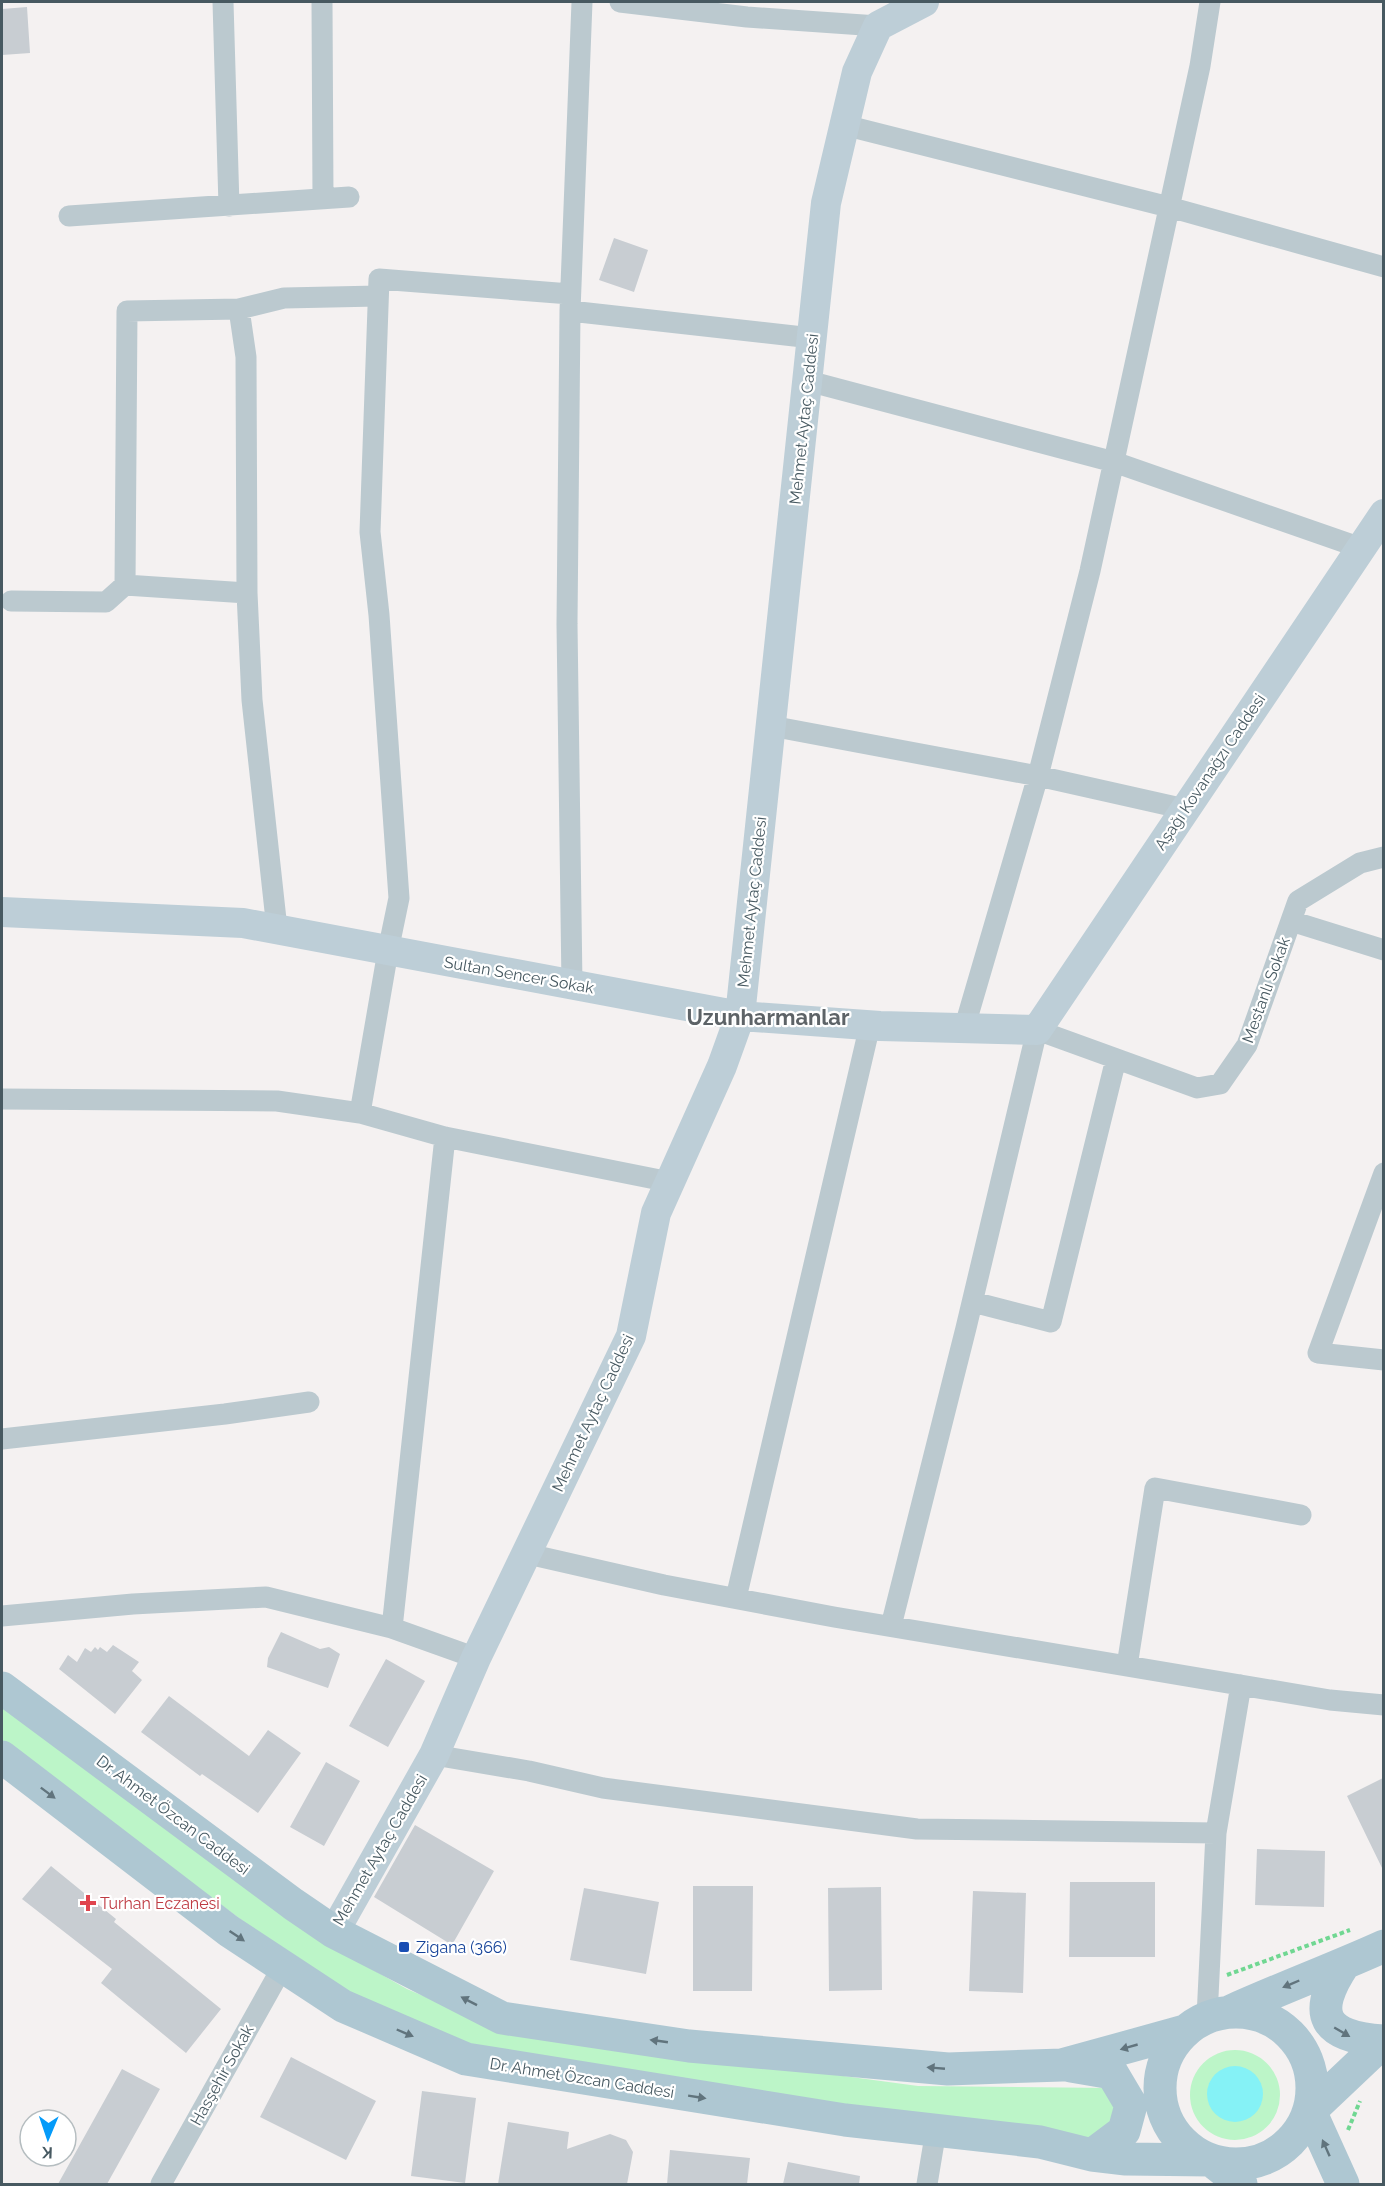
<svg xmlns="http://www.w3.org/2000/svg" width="1385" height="2186" font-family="Raleway,sans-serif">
<rect width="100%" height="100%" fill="#f4f1f1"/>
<!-- green -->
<path fill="#bcf5c8" d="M2,1705L329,1945L407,1989L503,2030L918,2086L1111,2088L1119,2116L1092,2150L475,2046L348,1993L294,1959L2,1742Z
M1190 2095a45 45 0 1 1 90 0a45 45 0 1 1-90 0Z"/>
<!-- water -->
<path fill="#85f2f6" d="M1207 2094a28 28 0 1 1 56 0a28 28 0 1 1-56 0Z"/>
<!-- building -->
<path fill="#c8cdd2" d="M27,7L30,53L2,55V9Z
M614,238L648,250L634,292L599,280Z
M281,1632L320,1649L329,1647L340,1654L328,1688L267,1667L268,1658Z
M113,1645L139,1662L132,1671L142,1680L115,1714L59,1669L68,1655L77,1662L85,1648L91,1652L95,1647L98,1650L100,1647L107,1652Z
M386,1659L425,1681L388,1747L349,1726Z
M169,1696L249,1756L268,1730L301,1753L258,1813L202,1774L200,1776L141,1732Z
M326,1762L360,1781L324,1846L290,1827Z
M1383,1778V1870L1347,1796Z
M415,1825L494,1871L452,1945L374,1897Z
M1257,1849L1325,1851L1324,1907L1255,1905Z
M51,1866L116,1919L114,1922L221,2009L186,2053L101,1983L112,1969L22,1899Z
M1070,1882H1155V1957H1069Z
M693,1886H753L752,1991H693Z
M881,1887L882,1990L829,1991L828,1888Z
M584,1888L659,1902L646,1974L570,1960Z
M973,1891L1026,1893L1023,1993L969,1991Z
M291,2057L376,2101L346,2160L260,2117Z
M122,2069L160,2089L107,2184H58Z
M422,2091L476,2098L465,2183L411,2176Z
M508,2122L569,2132L567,2149L610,2134L626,2140L633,2152L627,2184H498Z
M670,2150L750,2158L747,2184H667Z
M788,2162L860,2176L859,2184H783Z"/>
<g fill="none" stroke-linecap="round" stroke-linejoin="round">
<!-- path -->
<path stroke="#70d792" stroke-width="4" stroke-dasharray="4.5 3" stroke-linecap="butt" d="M1227,1975L1350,1930
M1348,2130L1360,2101"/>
<!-- street -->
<path stroke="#bbc9cf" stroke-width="21" d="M223,2L229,206
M322,2L323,199
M620,2L747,17L878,26
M844,125L1169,207L1384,267
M69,216L349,197
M239,309L246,357L247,593L252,700L277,929
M570,311L812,338
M808,381L1114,462L1361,548
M247,593L125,585L127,311L239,309L284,298L378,296
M11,601L106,602L125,585
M771,726L1038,776L1185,809
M1291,921L1384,950
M572,985L567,624L570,311L582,2
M964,1029L1038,776L1090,571L1200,66L1210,2
M2,1099L277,1101L360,1113L445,1137L670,1182
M360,1113L388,951L399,898L379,615L370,532L379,279L570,294
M1384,1173L1318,1353L1384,1360
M973,1302L1051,1322L1116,1059
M2,1439L225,1414L309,1402
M528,1554L664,1585L834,1617L1330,1700L1384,1705
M736,1598L870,1025
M2,1616L133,1604L266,1597L392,1628L476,1658
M891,1626L966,1328L1037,1030L1197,1088L1220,1084L1247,1045L1298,901L1360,863L1384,857
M392,1628L445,1137
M1127,1666L1155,1488L1301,1515
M434,1755L529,1771L603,1788L917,1829L1216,1833
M1207,2017L1216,1833L1241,1685
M161,2184L283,1966
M927,2184L936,2130"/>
<!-- secondary -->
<path stroke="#bdced7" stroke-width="30" d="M2,912L243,923L740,1016L880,1026L1037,1030L1384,514
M334,1932L434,1755L476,1658L631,1336L656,1213L722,1066L740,1016L826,203L857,72L878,26L924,2"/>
<!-- primary -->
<path stroke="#aec7d2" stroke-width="33" d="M2,1688L293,1904L334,1932L502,2018L689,2046L948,2069L1062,2065L1185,2031
M2,1757L229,1931L343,2006L466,2059L845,2120L1040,2142L1092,2155L1126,2159L1211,2160L1241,2184
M1344,1964C1310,2015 1324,2037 1383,2041
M1231,2011C1282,1988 1333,1969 1384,1946
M1160 2088a76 76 0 1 1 152 0a76 76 0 1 1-152 0Z
M1071,2066L1112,2073L1131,2105L1124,2131L1092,2155
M1310,2111L1384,2041
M1310,2111L1343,2184"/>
</g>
<!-- one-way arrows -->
<defs><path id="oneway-solid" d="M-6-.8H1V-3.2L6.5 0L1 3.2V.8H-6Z" transform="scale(1.5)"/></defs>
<g fill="#61747d">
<use href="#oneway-solid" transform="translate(48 1793) rotate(37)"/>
<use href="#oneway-solid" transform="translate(237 1936) rotate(34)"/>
<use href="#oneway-solid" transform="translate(1291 1984) rotate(157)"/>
<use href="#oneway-solid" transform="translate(469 2001) rotate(-153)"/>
<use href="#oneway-solid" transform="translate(1342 2032) rotate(30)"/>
<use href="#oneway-solid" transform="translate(405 2033) rotate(23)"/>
<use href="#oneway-solid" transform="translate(659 2041) rotate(-172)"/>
<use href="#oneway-solid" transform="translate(1129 2047) rotate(164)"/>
<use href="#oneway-solid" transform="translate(936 2068) rotate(-175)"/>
<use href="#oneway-solid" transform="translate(697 2097) rotate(9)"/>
<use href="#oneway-solid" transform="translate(1326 2148) rotate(-114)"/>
</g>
<!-- markers -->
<path fill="#e0444e" stroke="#fff" stroke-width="2" d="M85 1894h6v6h6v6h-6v6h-6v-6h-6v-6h6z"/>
<rect fill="#1a4fb4" stroke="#fff" stroke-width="2" x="398" y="1941" width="12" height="12" rx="3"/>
<g text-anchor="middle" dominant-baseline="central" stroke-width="4.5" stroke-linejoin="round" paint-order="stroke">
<!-- street labels -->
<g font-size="16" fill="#475961" stroke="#fff">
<text transform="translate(804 419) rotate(-84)">Mehmet Aytaç Caddesi</text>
<text transform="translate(1210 772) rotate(-56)">Aşağı Kovanağzı Caddesi</text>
<text transform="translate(752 902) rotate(-84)">Mehmet Aytaç Caddesi</text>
<text transform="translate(519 975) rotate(10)">Sultan Sencer Sokak</text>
<text transform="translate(1266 990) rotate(-70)">Mestanlı Sokak</text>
<text transform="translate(593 1413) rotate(-65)">Mehmet Aytaç Caddesi</text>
<text transform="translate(173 1815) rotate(37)">Dr. Ahmet Özcan Caddesi</text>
<text transform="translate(380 1850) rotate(-60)">Mehmet Aytaç Caddesi</text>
<text transform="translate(222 2075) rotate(-61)">Hasşehir Sokak</text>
<text transform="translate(582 2078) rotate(9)">Dr. Ahmet Özcan Caddesi</text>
</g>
<!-- health labels -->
<g font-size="16" fill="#be3a42" stroke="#fff" text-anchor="start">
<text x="100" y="1903">Turhan Eczanesi</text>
</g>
<!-- transit labels -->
<g font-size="16" fill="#164399" stroke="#fff" text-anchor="start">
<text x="416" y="1947">Zigana (366)</text>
</g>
<!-- district labels -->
<g font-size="22" font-weight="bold" fill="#5d6367" stroke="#fff">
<text x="768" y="1017">Uzunharmanlar</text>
</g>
</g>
<!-- border -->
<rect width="1385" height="2186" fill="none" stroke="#475961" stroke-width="6"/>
<!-- north arrow -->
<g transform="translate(48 2138) rotate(182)"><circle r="28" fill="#ffffff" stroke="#b5bdc0" stroke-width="1.5"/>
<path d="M0-4.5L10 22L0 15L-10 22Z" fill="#059bf9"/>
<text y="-9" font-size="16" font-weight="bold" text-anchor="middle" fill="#475961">K</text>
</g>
</svg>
